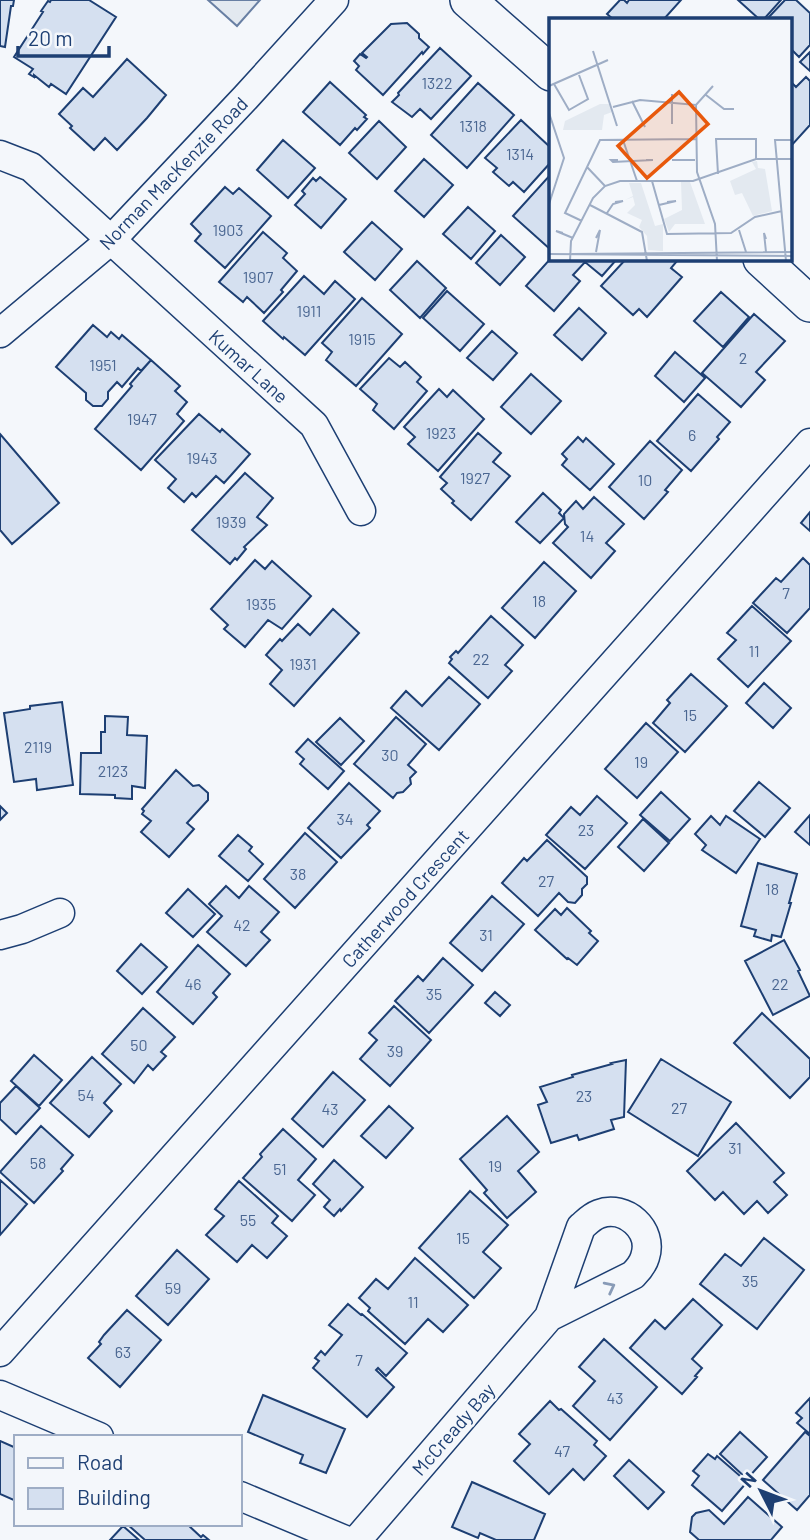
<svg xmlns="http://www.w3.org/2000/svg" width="810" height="1540" font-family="Barlow,sans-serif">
<rect width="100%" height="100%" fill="#f4f7fb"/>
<!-- green -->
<path fill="#e3e9f0" stroke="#687fa3" stroke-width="2" d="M208,0H260L237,26Z"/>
<!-- building -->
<path fill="#d5e0f0" stroke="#1d3f73" stroke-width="2" d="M0,0H14L13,6H11L5,47L0,46Z
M51,0H89L116,17L66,94L51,84L49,87L34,75V77L29,74L33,69L14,57L43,12L41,11L48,1L50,2Z
M620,0H624L627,3L629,0H681L664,19H613L607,14Z
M738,0H781L764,19H759Z
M785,0H796L810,13V45L799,57L791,49V19H767Z
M407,23L419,34V38L429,47L423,54L422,52L383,95L356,70L359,66L354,61L360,54L366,58L367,57L362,53L391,24Z
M440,48L471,76L431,119L420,109L412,117L392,102L399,95L398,93Z
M810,52V71L800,62Z
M127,59L166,95L147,118L117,150L105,138L94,150L70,128L72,126L59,114L83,88L93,97Z
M806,77L810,81V125L791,146V86L793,84L796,87Z
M330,82L366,115L364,117L367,119L357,130L355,128L340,145L303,112Z
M478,83L514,115L467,168L431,135Z
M521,120L551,148V162L524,192L513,182L509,186L493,172L497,168L485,158Z
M379,121L406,147L377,179L349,153Z
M283,140L315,168L288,198L257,170Z
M424,159L453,185L424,217L395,191Z
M551,174V250L513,216Z
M320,177L346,199L321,228L295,205L305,194L302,191L313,178L316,181Z
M225,187L233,194L239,188L271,216L225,268L195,241L201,234L191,224Z
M468,207L495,231L471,259L443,234Z
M372,222L402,249L375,280L344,252Z
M263,232L287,253L283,258L297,271L281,290L283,292L264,313L247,297L243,302L219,282Z
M501,235L525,257L500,285L476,263Z
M551,258V259H617L602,276L585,262L573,275L580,281L554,311L526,286Z
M626,259H675L677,261L671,268L682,277L647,317L639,309L633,315L601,286Z
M417,261L446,288L420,318L390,290Z
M304,276L324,294L335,281L355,299L305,355L284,337L283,339L263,321Z
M447,291L484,324L460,351L423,318Z
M721,292L749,317L723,347L694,321Z
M362,298L402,334L356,386L326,360L332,352L322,343Z
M579,308L606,333L582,360L554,335Z
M754,314L785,341L756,372L765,380L741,407L702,373Z
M93,325L107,337L111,332L119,339L122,335L151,360L141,371L138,368L122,387L117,382L108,392V399L102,406H93L86,400V393L56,367Z
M492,331L517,353L493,380L467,358Z
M675,352L705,378L684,402L655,376Z
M389,358L400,367L405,362L421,377L417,382L427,391L394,429L373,410L377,404L360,389Z
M151,360L180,386L175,391L187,402L177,414L184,421L141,470L95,429L132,386L130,384Z
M531,374L561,401L531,434L501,407Z
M439,389L447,397L453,390L484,419L438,471L408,444L415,437L404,427Z
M698,394L730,422L717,437L719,439L691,471L657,441Z
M199,414L220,432L222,429L250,454L224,483L216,476L196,497L192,493L184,502L168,488L176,479L155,460Z
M478,433L501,453L493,462L510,476L471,520L452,503L454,501L441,489L447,483L440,477Z
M0,434L59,503L12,544L0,530Z
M578,437L583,442L586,438L614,464L590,490L562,465L567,459L562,454Z
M650,441L682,470L665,490L668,492L644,519L609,487Z
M245,473L273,498L257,517L267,525L244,547L246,549L237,560L235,558L230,564L192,530Z
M543,493L561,510L559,513L564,518L540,543L516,522Z
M594,497L624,524L606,543L615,551L591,578L553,543L568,527L565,524L564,514L576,501L583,509Z
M810,512V531L801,523Z
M803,558L810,565V608L787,633L753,603L776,578L781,582Z
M255,560L265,569L272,561L311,596L282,629L268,620L245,647L224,629L228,625L211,609Z
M544,562L576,591L535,638L502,608Z
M752,606L791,641L748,687L718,659L736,640L727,633Z
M333,609L359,633L294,706L270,684L282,670L266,655L280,639L282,641L298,624L310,635Z
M491,616L523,645L505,665L512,671L488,698L449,663L452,659L450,657L456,651L458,653Z
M691,674L727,706L685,752L653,723L670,703L667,700Z
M449,677L480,704L439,750L391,708L406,691L422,706Z
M764,683L791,708L773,728L746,703Z
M62,702L73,785L37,790L36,779L14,782L4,713L30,709V706Z
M105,716L128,717L127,735L147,736L145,788L132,786V799L115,798V795L80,794L81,753H101V732H105Z
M396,717L426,744L408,765L416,772L410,778L411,784L403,792L397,793L393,798L354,764Z
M340,718L364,741L341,765L316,742Z
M646,723L678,752L637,798L605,769Z
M308,739L344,771L328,789L300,764L304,759L296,752Z
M176,770L193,786L199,785L208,793V800L187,823L194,829L169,857L141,832L151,821L142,814L144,811L142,809Z
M759,782L790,808L765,837L734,811Z
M349,783L380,811L367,825L370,828L341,858L308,828Z
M661,792L690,819L670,841L640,815Z
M597,796L627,823L585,869L546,835L571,807L580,815Z
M0,806L7,813L0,820Z
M810,815V845L795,832Z
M711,816L720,825L726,816L760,839L736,873L702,850L706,845L695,834Z
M643,819L669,843L644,871L618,847Z
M305,833L337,862L295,908L264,879Z
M238,835L252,847L249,851L263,864L248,881L219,856Z
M547,840L587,877V884L582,889V895L575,903L568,902L559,893L538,916L502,883L524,858L527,861Z
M758,863L797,874L789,903H791L781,937L772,935L771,941L754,936L756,930L741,926Z
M226,886L239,898L249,886L279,912L261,932L270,940L246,966L207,932L222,916L209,904Z
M188,889L215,914L193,937L166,913Z
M492,896L524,924L482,971L450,943Z
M567,908L591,931L589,933L598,941L577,965L568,958L567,959L535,930L555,909L561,915Z
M784,940L800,970L798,971L810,996L773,1015L745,961Z
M141,944L167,967L142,994L117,971Z
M198,945L230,974L213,993L217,997L193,1024L157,992Z
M443,958L473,985L429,1033L395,1001L418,976L423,981Z
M495,992L510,1005L500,1016L485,1003Z
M394,1006L431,1040L390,1086L360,1059L377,1040L369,1033Z
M143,1008L175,1037L161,1052L166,1056L153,1070L148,1065L134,1083L102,1054Z
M762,1013L810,1059V1077L790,1098L734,1043Z
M34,1055L62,1080L39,1106L11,1081Z
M92,1057L121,1084L104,1103L112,1111L89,1137L50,1103Z
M661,1059L731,1102L698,1156L628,1112Z
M626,1060L624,1117L611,1120L614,1129L579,1140L577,1135L551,1143L538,1105L547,1102L540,1087L573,1077L572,1075L612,1064L611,1063Z
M333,1072L365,1100L323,1147L292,1119Z
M16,1086L40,1108L16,1134L0,1119V1103Z
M389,1106L413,1128L386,1158L361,1136Z
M507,1116L539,1152L518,1171L536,1192L507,1218L484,1193L487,1190L460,1159Z
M736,1123L784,1173L774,1182L787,1195L768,1213L757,1201L744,1214L723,1192L715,1200L687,1171Z
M41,1126L73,1155L61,1169L63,1171L34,1203L0,1172Z
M283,1129L316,1159L298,1180L315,1195L292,1221L243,1178L262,1157L260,1154Z
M334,1160L363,1187L341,1211L340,1209L334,1216L324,1207L330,1200L313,1184Z
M0,1180L27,1204L0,1235Z
M239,1181L278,1216L272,1223L287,1236L267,1258L252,1245L237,1262L206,1235L224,1216L215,1209Z
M470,1191L508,1225L483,1252L501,1268L474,1298L419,1248Z
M764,1238L804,1270L757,1329L700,1284L725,1254L741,1266Z
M177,1250L209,1279L168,1325L136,1296Z
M415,1258L468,1305L443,1332L428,1319L405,1344L368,1311L370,1308L359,1298L376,1279L388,1289Z
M693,1299L722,1325L692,1359L702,1368L695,1376L697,1377L682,1394L630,1348L655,1320L665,1329Z
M348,1304L361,1315L362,1314L407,1353L386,1376L378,1368L376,1370L394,1387L367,1417L313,1368L319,1361L315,1358L321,1351L325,1355L342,1335L329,1325Z
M127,1310L161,1340L120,1387L88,1358L101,1344L99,1342L104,1335Z
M604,1339L657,1387L610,1440L573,1406L595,1381L579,1367Z
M263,1395L345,1429L326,1473L300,1463L303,1455L248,1432Z
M810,1398V1434L797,1423L802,1418L796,1413Z
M550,1401L559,1410L561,1409L597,1441L594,1445L606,1456L584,1480L573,1469L549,1494L514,1461L530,1444L519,1434Z
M740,1432L767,1457L747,1479L720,1454Z
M805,1432L810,1436V1495L797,1510L763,1480Z
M0,1441L16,1448V1501L0,1494Z
M708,1454L715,1459L717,1456L747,1482L722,1511L692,1485L699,1476L693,1471Z
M629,1460L664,1492L648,1509L614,1476Z
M472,1482L545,1514L534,1540H496L480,1533L478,1538L452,1527Z
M748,1497L782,1527L771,1540H699L690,1532L692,1517L696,1513L709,1510L724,1524Z
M127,1524H187L201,1537L203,1535L209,1540H145Z
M123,1526L139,1540H110Z"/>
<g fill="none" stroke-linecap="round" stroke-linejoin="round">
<!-- minor casing -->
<g stroke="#1d3f73" stroke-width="31">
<path id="minor" d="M0,155L31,167L314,425L361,511
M0,333L111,240L246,97L334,0
M0,935L22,929L60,913
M0,1352L810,443
M0,1395L99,1437
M240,1496L345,1540
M357,1540L549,1317L581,1227C587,1222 591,1217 599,1214C625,1204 654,1230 645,1257C643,1264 638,1270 633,1275L549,1317"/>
</g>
<!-- tertiary casing -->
<g stroke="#1d3f73" stroke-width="38">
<path id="tertiary" d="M468,0L551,73
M761,259L810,304"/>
</g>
<!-- minor -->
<use href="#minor" stroke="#f4f7fb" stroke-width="28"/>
<!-- tertiary -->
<use href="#tertiary" stroke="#f4f7fb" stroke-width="35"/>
</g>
<!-- one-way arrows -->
<defs><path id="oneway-chevron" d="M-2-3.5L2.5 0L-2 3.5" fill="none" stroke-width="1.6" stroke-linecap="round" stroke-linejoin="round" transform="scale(1.75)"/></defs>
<use stroke="#889bb7" href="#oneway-chevron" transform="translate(610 1287) rotate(-27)"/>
<g text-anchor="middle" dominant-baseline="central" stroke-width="5" stroke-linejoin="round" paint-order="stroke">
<!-- number labels -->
<g font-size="16" fill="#4b6792">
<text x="437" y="82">1322</text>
<text x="473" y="125">1318</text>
<text x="520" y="153">1314</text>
<text x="228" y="229">1903</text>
<text x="258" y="276">1907</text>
<text x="309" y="310">1911</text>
<text x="362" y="338">1915</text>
<text x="743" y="357">2</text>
<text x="103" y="364">1951</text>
<text x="142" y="418">1947</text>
<text x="441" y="432">1923</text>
<text x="692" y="434">6</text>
<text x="202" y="457">1943</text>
<text x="475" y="477">1927</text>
<text x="645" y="479">10</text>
<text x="231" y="521">1939</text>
<text x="587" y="535">14</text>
<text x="786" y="592">7</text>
<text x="539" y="600">18</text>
<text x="261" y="603">1935</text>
<text x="754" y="650">11</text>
<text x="481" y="658">22</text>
<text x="303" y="663">1931</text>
<text x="690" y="714">15</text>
<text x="38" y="746">2119</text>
<text x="390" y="754">30</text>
<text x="641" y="761">19</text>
<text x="113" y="770">2123</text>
<text x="345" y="818">34</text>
<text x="586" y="829">23</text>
<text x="298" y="873">38</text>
<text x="546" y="880">27</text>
<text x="772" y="888">18</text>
<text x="242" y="924">42</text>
<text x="486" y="934">31</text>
<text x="193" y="983">46</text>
<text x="780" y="983">22</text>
<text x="434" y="993">35</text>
<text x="139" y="1044">50</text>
<text x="395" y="1050">39</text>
<text x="86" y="1094">54</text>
<text x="584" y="1095">23</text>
<text x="679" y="1107">27</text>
<text x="330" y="1108">43</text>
<text x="735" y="1147">31</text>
<text x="38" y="1162">58</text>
<text x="495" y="1165">19</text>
<text x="280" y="1168">51</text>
<text x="248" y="1219">55</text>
<text x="463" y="1237">15</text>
<text x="750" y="1280">35</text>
<text x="173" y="1287">59</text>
<text x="413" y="1301">11</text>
<text x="123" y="1351">63</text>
<text x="359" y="1359">7</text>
<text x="615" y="1397">43</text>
<text x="562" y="1450">47</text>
</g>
<!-- street labels -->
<g font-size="19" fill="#1d3f73" stroke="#f4f7fb">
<text transform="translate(173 173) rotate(-46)">Norman MacKenzie Road</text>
<text transform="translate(249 366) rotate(42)">Kumar Lane</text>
<text transform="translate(405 898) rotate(-48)">Catherwood Crescent</text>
<text transform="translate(453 1429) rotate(-49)">McCready Bay</text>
</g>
</g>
<!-- overview -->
<g transform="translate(549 18)">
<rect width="243" height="243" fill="#f4f7fb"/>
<path d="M51,86H61L63,94L55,97L53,112H14L16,103ZM208,143L209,150L216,151L223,193L204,198L193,175L186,177L181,163L207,151L203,144ZM132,164H141L156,206H126L120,214L115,201L133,192ZM80,165H92L106,208L114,206V233L99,232L98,218L90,209L93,202L78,195L86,187L84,179L76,182L84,178Z" fill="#e3e9f0"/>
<path fill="none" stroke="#9eadc5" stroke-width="2" d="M44,33L68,108M5,66L20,92L39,81L30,57M0,68L59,42M157,77L175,91H185M83,83L96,109M147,87L148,154L166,206L168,243M64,89L91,82L147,87L164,68M0,95L15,140L0,186M123,106V76M74,122L88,163M0,137V163M69,142H62L64,144L104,142H97M130,142H123H146M38,149L56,168M169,156L167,121H207V141M103,163L118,216L182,215L206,199L233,193M41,187L93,214L98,243M110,187L127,183L118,184M58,195L64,186L74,183L66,184M33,203L16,195L51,122L147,121M190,212L197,234M14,215L7,213L24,220M217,221L215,215L217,234M47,234L51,212L47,220M0,236L244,238M23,236L244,234M21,243L22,223L44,180L56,168L71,163H144L207,141H244M237,243L226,122H244"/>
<path fill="#e8590c" fill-opacity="0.15" stroke="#e8590c" stroke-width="3.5" d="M130,74L159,106L98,160L69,128Z"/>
<rect width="243" height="243" fill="none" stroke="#1d3f73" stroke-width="3.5"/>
</g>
<!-- legend -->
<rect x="14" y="1435" width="228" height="91" fill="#f4f7fb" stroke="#9eadc5" stroke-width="2"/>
<rect x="28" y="1458" width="35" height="10" fill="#f4f7fb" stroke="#9eadc5" stroke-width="2"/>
<text x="77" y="1470" font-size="21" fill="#1d3f73">Road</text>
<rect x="28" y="1488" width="35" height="21" fill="#d5e0f0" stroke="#9eadc5" stroke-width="2"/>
<text x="77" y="1505" font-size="21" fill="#1d3f73">Building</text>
<!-- north arrow -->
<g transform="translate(761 1491) rotate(312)" stroke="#f4f7fb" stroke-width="5" paint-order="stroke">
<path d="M0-5L12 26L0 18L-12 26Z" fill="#1d3f73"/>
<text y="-10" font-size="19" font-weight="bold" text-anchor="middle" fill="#1d3f73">N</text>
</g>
<!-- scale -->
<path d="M18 46v10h91v-10" fill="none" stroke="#1d3f73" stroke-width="3.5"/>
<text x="28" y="46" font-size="21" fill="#1d3f73" stroke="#f4f7fb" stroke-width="5" paint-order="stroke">20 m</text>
</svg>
